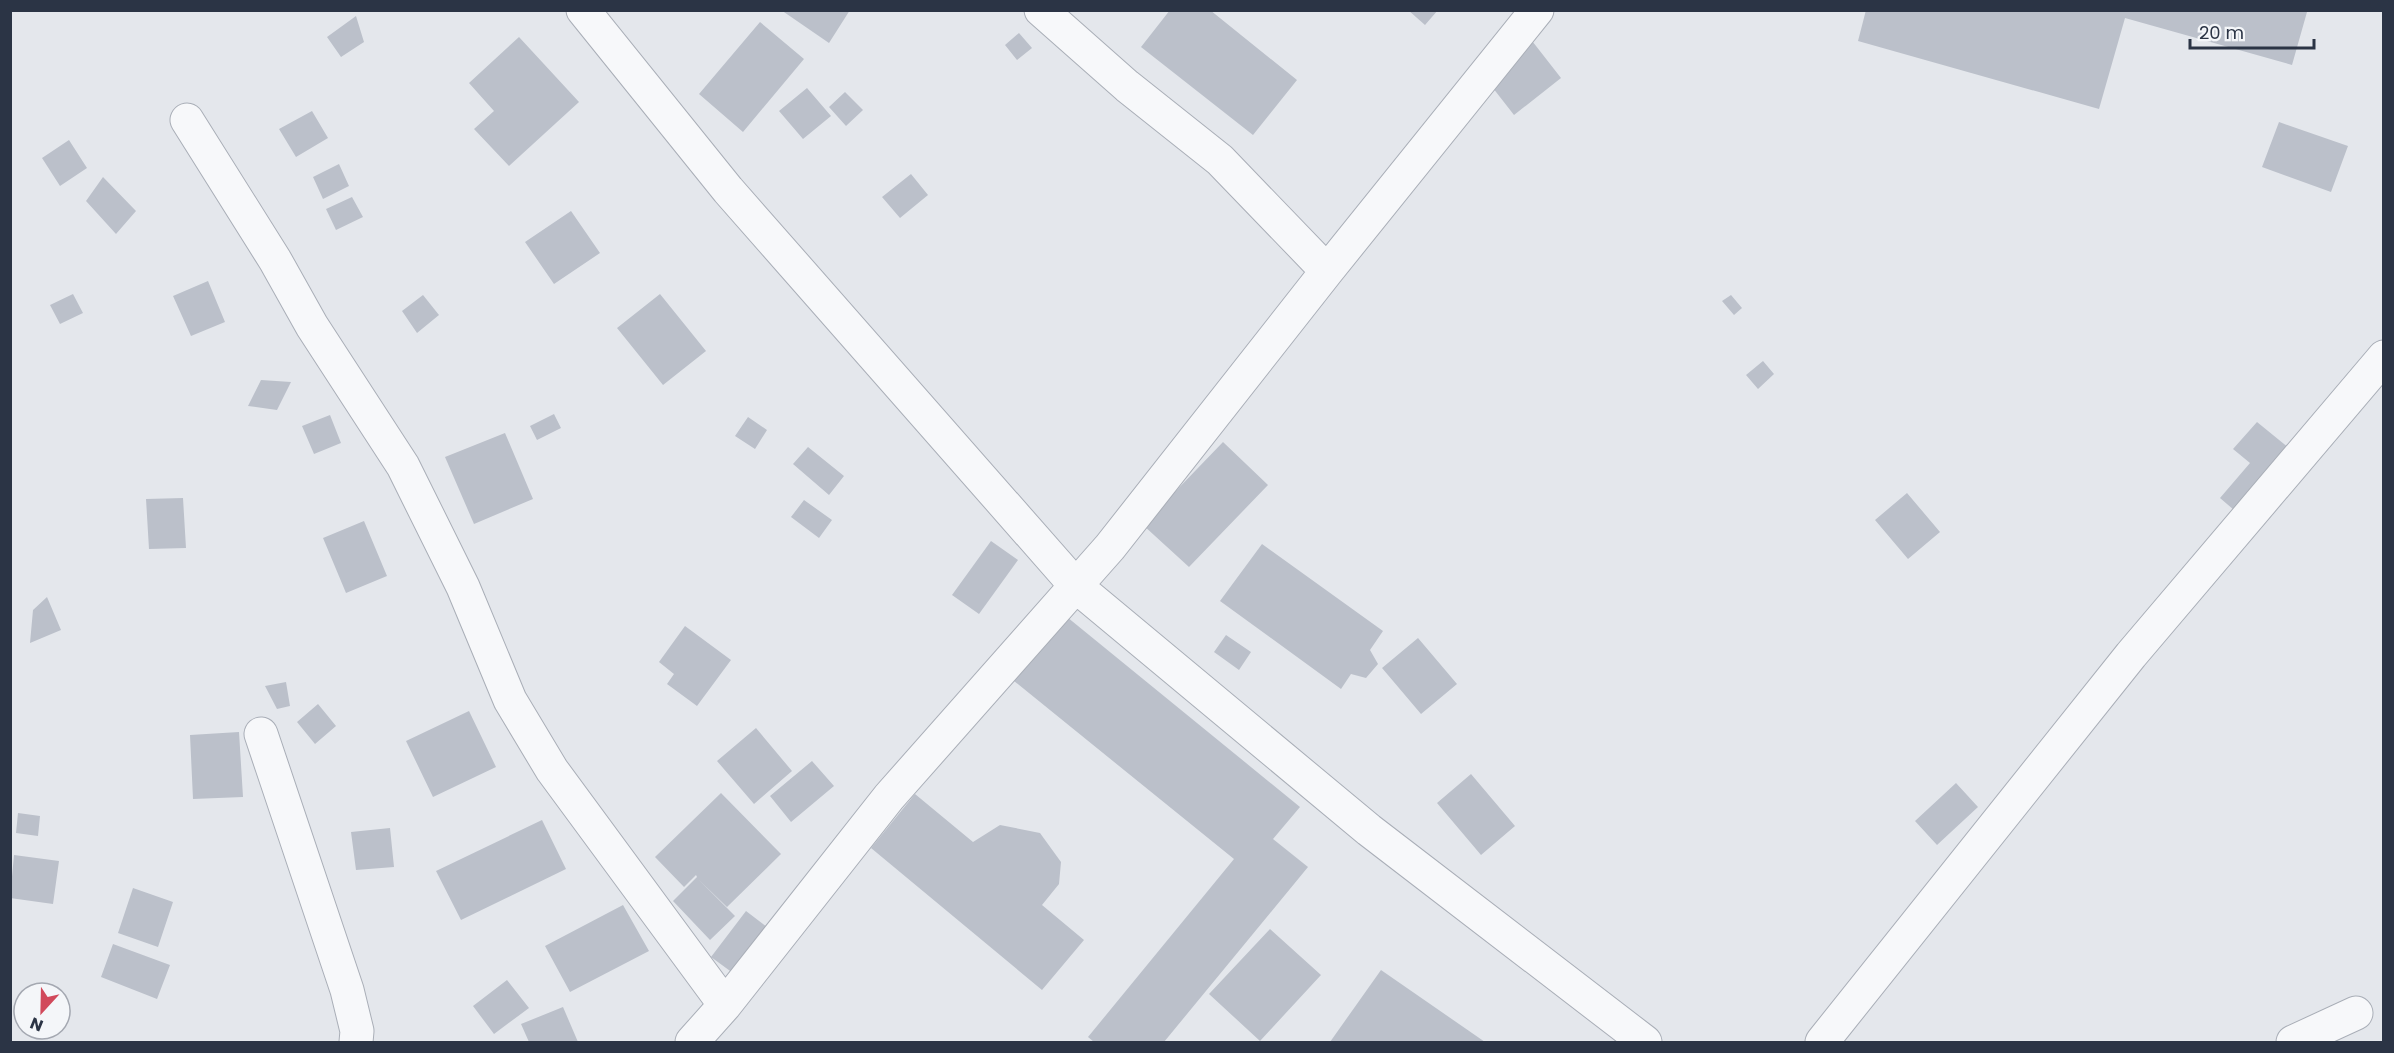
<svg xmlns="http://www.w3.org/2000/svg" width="2394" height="1053" font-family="Poppins,sans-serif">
<rect width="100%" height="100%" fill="#e4e7ec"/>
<!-- building -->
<path fill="#bbc0ca" d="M781,10H850L829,43Z
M1170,10H1210L1297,80L1253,135L1141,47Z
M1408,10H1438L1425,25Z
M1866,10H2301L2307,12L2292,65L2125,18L2099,109L1858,41Z
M356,16L364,42L341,57L327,37Z
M760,22L804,59L743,132L699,94Z
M1019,33L1032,48L1017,60L1005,45Z
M519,37L579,102L509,166L474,129L494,111L469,83Z
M1529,37L1561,78L1514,115L1482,74Z
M807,88L831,116L803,139L779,111Z
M845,92L863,110L846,126L829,107Z
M312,111L328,138L296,157L279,129Z
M2279,122L2348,146L2331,192L2262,167Z
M69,140L87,168L60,186L42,158Z
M339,164L349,186L323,199L313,177Z
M911,174L928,195L900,218L882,197Z
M103,177L136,211L116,234L86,201Z
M352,197L363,217L336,230L326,209Z
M571,211L600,253L554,284L525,242Z
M208,281L225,322L191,336L173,296Z
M73,294L83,313L60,324L50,305Z
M660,294L706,351L663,385L617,328Z
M423,295L439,315L417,333L402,311Z
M1731,295L1742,308L1734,315L1722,301Z
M1763,361L1774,374L1758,389L1746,375Z
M261,380L291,382L277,410L248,406Z
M554,414L561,428L537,440L530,426Z
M330,415L341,443L314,454L302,426Z
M748,417L767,430L755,449L735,436Z
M2257,422L2295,453L2241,516L2220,498L2250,463L2233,449Z
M505,433L533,499L474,524L445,457Z
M1223,442L1268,485L1189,567L1143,525Z
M808,447L844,476L829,495L793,464Z
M1907,493L1940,532L1908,559L1875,520Z
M183,498L186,548L149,549L146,499Z
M804,500L832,520L819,538L791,517Z
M364,521L387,576L346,593L323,538Z
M991,541L1018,560L979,614L952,595Z
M1262,544L1383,631L1370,650L1378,664L1366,678L1351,674L1341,689L1220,601Z
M47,597L61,630L30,643L33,610Z
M1067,617L1300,807L1273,839L1308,867L1164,1042H1094L1088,1037L1234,859L1014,681Z
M685,626L731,660L697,706L667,684L674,674L659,662Z
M1226,635L1251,652L1239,670L1214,652Z
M1418,638L1457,684L1421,714L1382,668Z
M286,682L290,706L277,709L265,686Z
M318,704L336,726L315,744L297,722Z
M469,711L496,767L433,797L406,741Z
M756,728L792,771L754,804L717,761Z
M239,732L243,797L193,799L190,735Z
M812,761L834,786L791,822L770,796Z
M1471,774L1515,826L1481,855L1437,803Z
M1956,783L1978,807L1937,845L1915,821Z
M721,793L781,854L727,907L699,880L735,916L710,940L673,901L697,877L696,875L684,887L655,857Z
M915,794L973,842L1000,825L1040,833L1061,862L1059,884L1042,905L1084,940L1042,990L871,848Z
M18,813L40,816L38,836L16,833Z
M542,820L566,869L461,920L436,871Z
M390,828L394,867L356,870L351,832Z
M14,855L59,861L53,904L10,898Z
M133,888L173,902L158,947L118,933Z
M623,905L649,951L570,992L545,946Z
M746,911L771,930L737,976L711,957Z
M1270,929L1321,975L1260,1041L1209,994Z
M113,944L170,965L157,999L101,977Z
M1381,970L1485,1042H1330Z
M507,980L529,1008L494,1034L473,1006Z
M563,1007L578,1042H529L521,1024Z"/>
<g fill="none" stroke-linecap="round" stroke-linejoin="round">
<!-- minor casing -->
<g stroke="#a9aeb7" stroke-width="35">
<path id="minor" d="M583,10L728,190L1077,587L1369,830L1645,1042
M1041,10L1127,86L1220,160L1327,271
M187,120L275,260L312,326L403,466L463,587L510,700L552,770L725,1005
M261,734L347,990L357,1031L356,1042
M692,1042L725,1005L889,797L1110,547L1327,271L1537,10
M1822,1042L2131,655L2384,357
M2293,1042L2356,1013"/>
</g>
<!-- minor -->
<use href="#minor" stroke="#f7f8fa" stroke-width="33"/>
</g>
<!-- border -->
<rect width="2394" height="1053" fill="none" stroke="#2b3445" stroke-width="24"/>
<!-- north arrow -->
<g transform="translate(42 1011) rotate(202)"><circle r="28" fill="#f4f6f9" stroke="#a4a8b1" stroke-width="1.5"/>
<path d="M0-4.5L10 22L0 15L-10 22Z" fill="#d1495b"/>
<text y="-9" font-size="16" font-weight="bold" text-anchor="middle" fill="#2b3445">N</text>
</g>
<!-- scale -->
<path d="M2190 39v9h124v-9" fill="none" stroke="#2b3445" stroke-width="3"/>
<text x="2199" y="39" font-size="18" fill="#2b3445" stroke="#f4f6f9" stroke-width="4.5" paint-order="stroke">20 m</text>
</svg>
